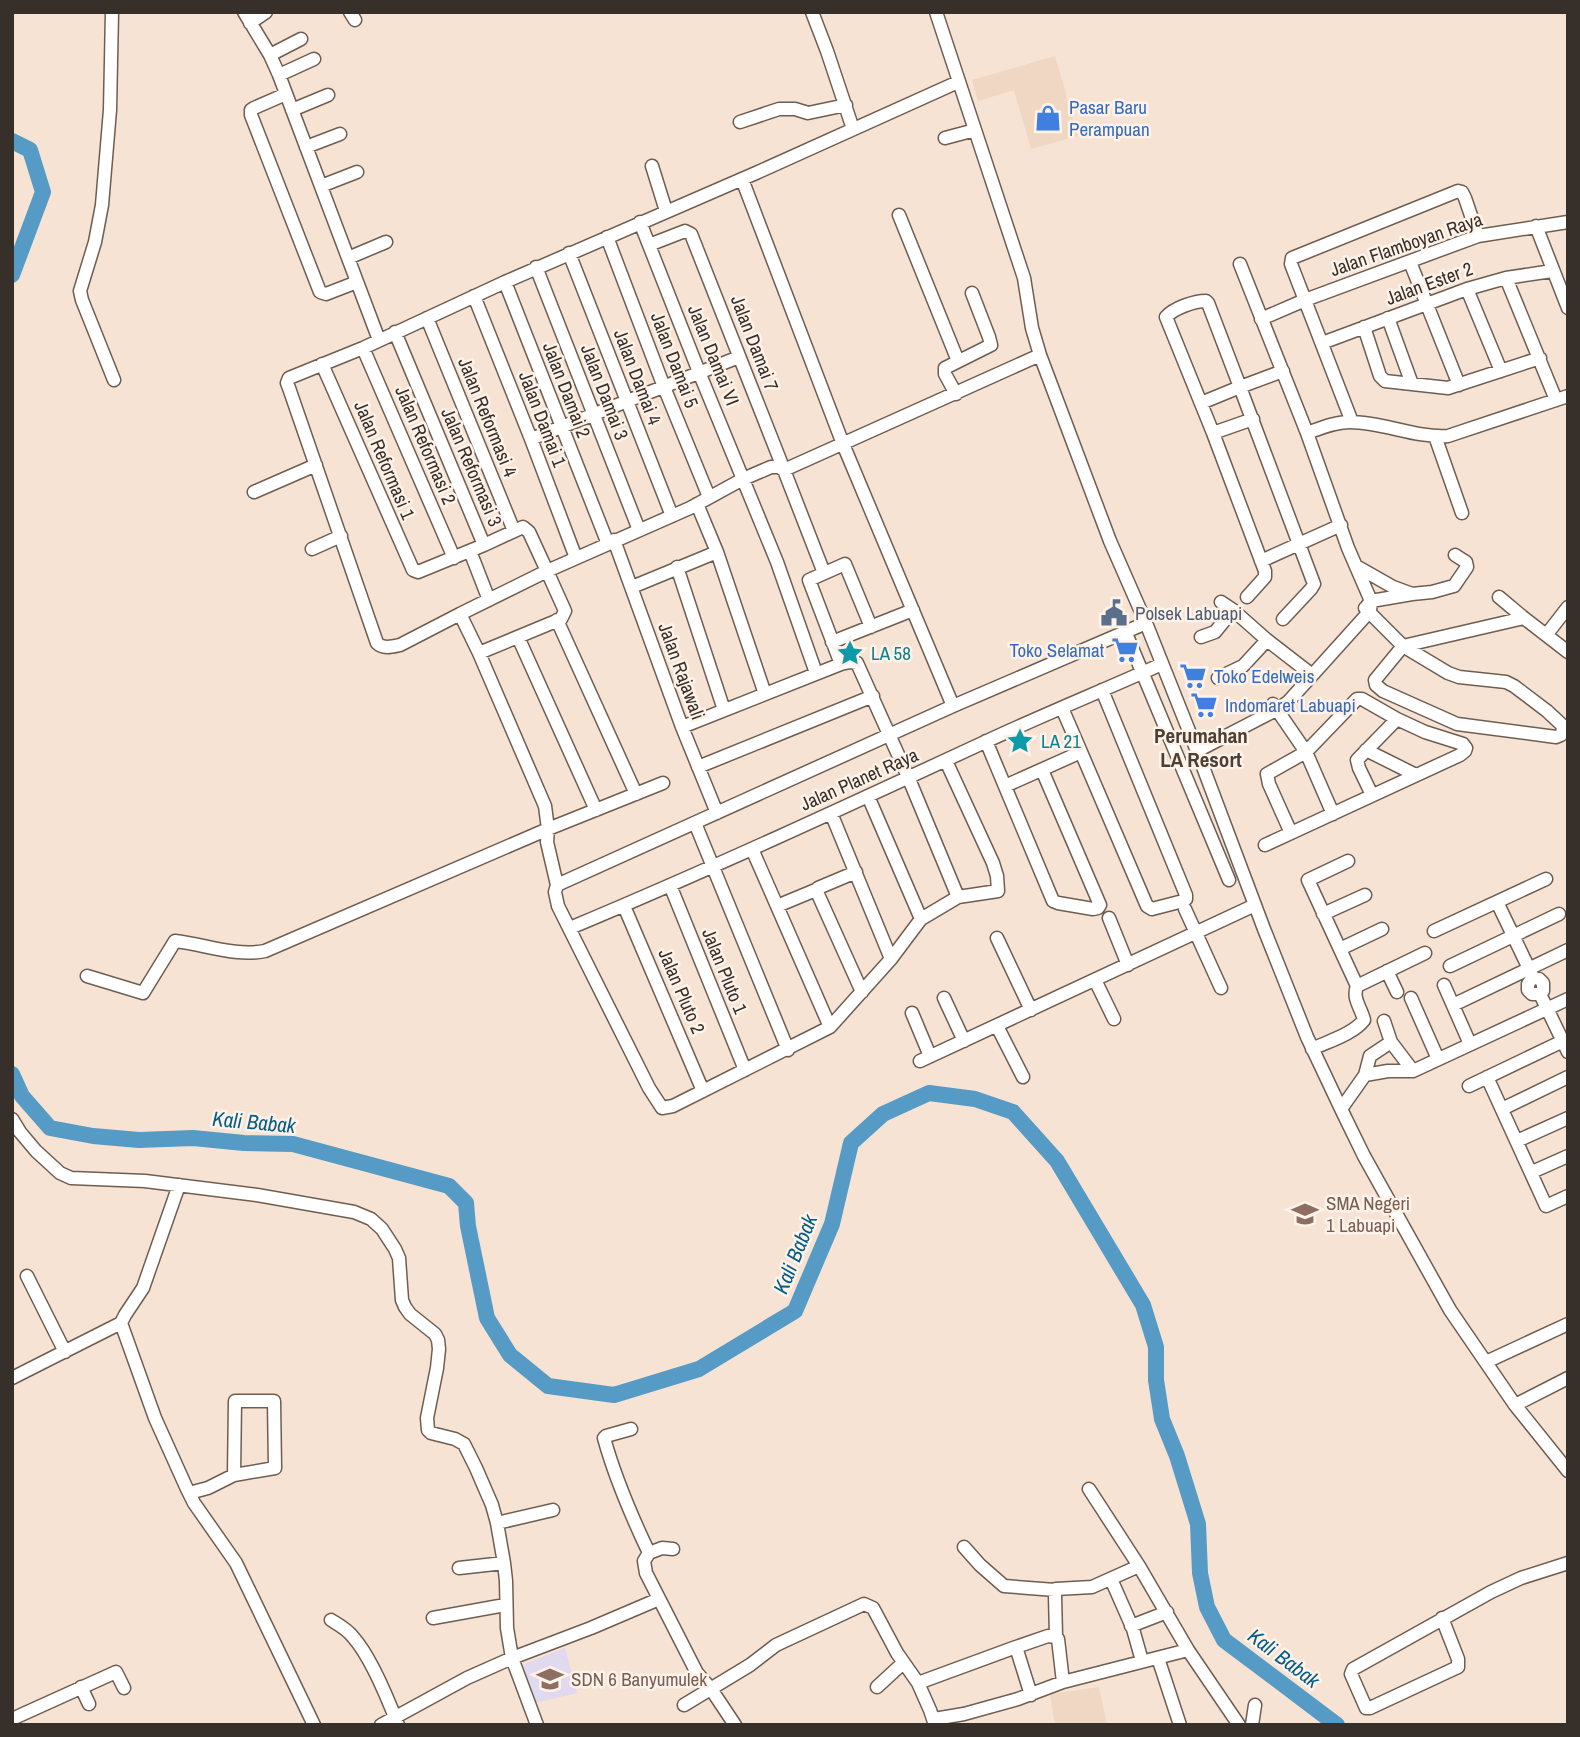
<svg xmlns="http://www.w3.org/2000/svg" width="1580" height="1737" font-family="'Archivo Narrow',sans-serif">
<rect width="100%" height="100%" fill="#f6e3d4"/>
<!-- built -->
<path fill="#efd7c3" d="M1055,56L1078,136L1031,149L1014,90L978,101L972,80Z
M1099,1687L1107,1725H1055L1050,1694Z"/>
<!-- education -->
<path fill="#e0d9ef" d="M565,1648L577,1693L535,1703L522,1665Z"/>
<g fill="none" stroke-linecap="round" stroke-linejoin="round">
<!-- river -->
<path stroke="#569bc5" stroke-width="16" d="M12,141L30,150L43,192L12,275
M12,1074L22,1096L50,1128L93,1136L139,1140L193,1138L244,1143L293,1144L449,1186L466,1203L468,1226L487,1318L510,1355L548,1386L614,1395L699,1369L795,1311L832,1224L851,1143L883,1114L929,1093L975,1099L1013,1112L1057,1161L1143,1305L1156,1347V1380L1162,1419L1177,1456L1198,1524L1200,1573L1207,1607L1224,1640L1337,1725"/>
<!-- minor casing -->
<g stroke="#6e5e51" stroke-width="15">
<path id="minor" d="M112,12L110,110L102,205L95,242L80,291L82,300L114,380
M244,12L270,55L279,75L379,340
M350,12L355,20
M812,12L827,51L853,129
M936,12L1024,278L1032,328L1040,355L1110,541L1146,623L1197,751L1264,929L1307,1037L1342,1111L1364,1156L1450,1310L1515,1405L1568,1471
M250,23L266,12
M270,55L301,39
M279,75L314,59
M286,94L254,108L251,110V115L320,292L326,294L357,282
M292,110L328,95
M740,122L779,109H795L808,113L846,105
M945,138L975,130
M306,147L340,134
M652,166L666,211
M742,179L843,444L953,706
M321,186L357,172
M899,215L958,361
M640,222L649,245L685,231L691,234L784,470
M1536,226L1568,308
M607,237L664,387L709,497
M649,245L699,372L777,562L816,673
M569,253L672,516
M348,258L386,242
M1410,262L1459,385
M536,267L639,530
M1506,278L1556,400
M505,282L756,173L958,82
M1467,289L1501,371
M474,296L531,439L576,558
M427,318L514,531
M1388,318L1412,384
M1261,319L1305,300L1478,236L1568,222
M1364,327L1380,376L1385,381L1448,388L1540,358
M395,332L484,545
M1322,343L1467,289L1506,278L1552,271
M363,348L454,558
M322,364L413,570L418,572L484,545L523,527L529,532L547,571L460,614L479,653L545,806L548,829L547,842L557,885L555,892L558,906L649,1088L662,1108L673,1106L830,1027L891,959L921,919L958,897L998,891L997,876L993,863L946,761
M956,394L945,374V368L991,345L989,337L972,293
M1201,403L1240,387L1314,584L1311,589L1283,619
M1352,422L1291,264L1292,258L1458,191L1462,192L1465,198L1478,236
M1213,433L1253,419
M1307,433C1321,428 1335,422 1350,422C1383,422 1415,438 1448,436L1568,396
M1435,436L1462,513
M531,439L739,357
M254,492L316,465
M697,504L717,552L765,694
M614,540L682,727L717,813
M312,549L341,536
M470,551L489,600
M1261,561L1341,525
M1356,566L1393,587L1412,594L1432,592L1450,587L1454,586L1467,567L1466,562L1455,555
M677,567L724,710
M824,573L784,470L1040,355
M632,587L717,552
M1247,597L1265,577V571L1213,433L1166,317C1174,308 1194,301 1206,301L1208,303L1240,387L1283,371
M1499,597L1524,618
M1221,602L1233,610L1267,640L1307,671
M1367,606L1371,601L1412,594
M1365,608L1403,646L1448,673L1459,677L1506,682L1514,686L1547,711L1562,725L1563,731L1561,735L1556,737L1457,724L1383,691L1376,685L1375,680L1403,646L1524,618L1568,652
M460,614L400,645C391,647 383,649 377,643L289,388L287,383L289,378L363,348L505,282L608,544
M557,620L636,794
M1125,631L1229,880
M1547,634L1568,607
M518,637L596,810
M1201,637L1215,632L1233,610
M832,642L913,610
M479,653L561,619L565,611L547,571L690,508L743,479L771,467H779L784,470
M841,664L809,580L845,564L871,627
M1218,678L1243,666L1267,640
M1357,699H1362L1397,719L1425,732L1463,744L1466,748L1465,751L1460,755L1291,833L1269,784L1267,774L1306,752Z
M1273,704L1306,752L1333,814
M682,727L841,664L850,662L857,663L909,779L958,897
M986,741L1053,901L1058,903L1093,909L1098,908L1100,905L1042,770
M1366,750L1416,775
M1197,751L1278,709L1288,702L1370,611L1371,601L1348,548L1307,433L1240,264
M1081,752L1147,906L1152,909L1183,901L1186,899V895L1102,690
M698,767L873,696
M1005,786L1081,752L1062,708
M1372,795L1359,768L1357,760L1397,719
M868,796L921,919
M831,813L891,959
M695,823L788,1050
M1265,845L1291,833
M752,849L830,1027
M1348,861L1308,880L1357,986
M856,872L818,888L817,892L862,992
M557,885L953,706L1146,623
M670,885L745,1070
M1497,902L1533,977L1539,979L1543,983V991L1540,994L1568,1052
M624,906L703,1091
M777,906L818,889
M1185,909L1221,988
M1323,914L1365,895
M1109,918L1128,965
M570,928C711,869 849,805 987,741C1045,714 1104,690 1162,664
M1434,931L1546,879
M997,938L1031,1010
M1340,949L1382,929
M1450,966L1559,914
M1387,971L1397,992
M87,976L143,993L175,941C204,944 235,957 265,951L548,829L663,783
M1533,977L1528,984V990L1532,994H1540
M1095,980L1114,1019
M1444,985L1470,1044
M944,998L964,1041
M1411,998L1438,1059
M1453,1005L1568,950
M912,1013L930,1056
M1384,1021L1391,1042L1413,1071
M997,1026L1023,1077
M1312,1049C1329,1041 1353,1034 1364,1020C1361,1007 1352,999 1357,986L1425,953
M920,1061L1255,905
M1365,1075L1388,1071H1413L1568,999
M1487,1077L1546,1206L1568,1196
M1469,1086L1563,1041
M1341,1109L1365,1075L1370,1056L1391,1042
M1502,1109L1568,1077
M12,1119L20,1132L36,1151L60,1173L71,1178L145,1181L257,1195L354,1212L371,1219L382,1229L395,1249L399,1258L402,1300L405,1307L410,1314L435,1334L438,1340L439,1349L437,1368L427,1418L428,1430L431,1433L455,1439L464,1444L476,1468L492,1505L497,1523L504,1563L506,1581L507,1628L512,1658L537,1725
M1517,1141L1568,1118
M1532,1172L1568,1156
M179,1185L143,1288L125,1315L121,1323L155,1418L187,1489L194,1503L236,1563L314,1725
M27,1276L65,1352
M1486,1362L1568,1324
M12,1378L121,1323
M1515,1405L1568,1378
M631,1429L606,1436L604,1438C615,1478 631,1515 649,1553L644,1561L646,1573L697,1673L711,1689L735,1725
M1089,1489L1139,1566L1188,1650L1239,1725
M189,1493L208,1488L234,1475L275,1468L274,1401H235L234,1475
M497,1523L553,1510
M964,1547L980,1565L1004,1586L1055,1590
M649,1553L662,1548L673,1549
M459,1568L504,1563
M1111,1579L1133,1629L1142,1661
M433,1618L505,1605
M1442,1618L1458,1659V1667L1370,1708H1366L1351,1674L1353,1669L1491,1592L1521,1578L1568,1563
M331,1620C339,1625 347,1629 353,1637C371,1657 388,1699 398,1725
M1131,1626L1167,1612
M1056,1637L1055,1595L1056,1589L1092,1587L1139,1566
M1016,1647L1048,1636L1056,1637L1058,1639L1063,1682
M1158,1658L1180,1725
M918,1683L1016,1647L1031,1695
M81,1687L89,1704
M877,1687L903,1663
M684,1705L750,1665L776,1645L864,1604L873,1608L897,1653L918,1683L930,1710L935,1725
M12,1719L116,1672L124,1688
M934,1719L964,1714L1018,1699L1063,1682L1188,1650
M381,1725L467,1678L512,1658L591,1628L659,1599
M1252,1725L1255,1705"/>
</g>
<!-- minor -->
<use href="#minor" stroke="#fff" stroke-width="12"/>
</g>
<!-- icons -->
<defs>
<g id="shop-bare" transform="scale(2.1)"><path d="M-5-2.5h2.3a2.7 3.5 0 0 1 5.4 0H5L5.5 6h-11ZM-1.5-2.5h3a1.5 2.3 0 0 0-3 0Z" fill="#3f7fe0" stroke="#fef2e9" stroke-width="2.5" paint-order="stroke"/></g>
<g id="civic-bare" transform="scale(2.1)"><path d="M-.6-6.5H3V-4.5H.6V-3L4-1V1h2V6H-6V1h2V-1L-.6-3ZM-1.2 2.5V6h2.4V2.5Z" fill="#5c6f8a" stroke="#fef2e9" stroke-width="2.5" paint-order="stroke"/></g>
<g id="supermarket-bare" transform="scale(2.1)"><path d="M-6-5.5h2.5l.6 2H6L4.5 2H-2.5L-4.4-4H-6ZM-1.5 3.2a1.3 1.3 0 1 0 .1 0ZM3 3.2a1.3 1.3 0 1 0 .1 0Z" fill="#3f7fe0" stroke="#fef2e9" stroke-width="2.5" paint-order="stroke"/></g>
<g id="sight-bare" transform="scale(2.1)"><path d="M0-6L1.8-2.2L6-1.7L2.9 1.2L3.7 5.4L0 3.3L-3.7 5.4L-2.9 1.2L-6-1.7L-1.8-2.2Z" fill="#0f9aa8" stroke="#fef2e9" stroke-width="2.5" paint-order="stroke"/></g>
<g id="school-bare" transform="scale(2.1)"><path d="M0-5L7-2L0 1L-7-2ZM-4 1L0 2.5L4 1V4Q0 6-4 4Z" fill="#8d6e63" stroke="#fef2e9" stroke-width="2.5" paint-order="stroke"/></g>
</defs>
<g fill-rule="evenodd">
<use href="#shop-bare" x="1048" y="118"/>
<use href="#civic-bare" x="1114" y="613"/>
<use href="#supermarket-bare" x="1125" y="650"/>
<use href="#sight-bare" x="850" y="653"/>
<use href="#supermarket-bare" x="1193" y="676"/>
<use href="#supermarket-bare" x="1204" y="705"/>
<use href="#sight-bare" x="1020" y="741"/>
<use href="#school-bare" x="1305" y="1214"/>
<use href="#school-bare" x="550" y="1679"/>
</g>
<g text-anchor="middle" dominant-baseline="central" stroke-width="5" stroke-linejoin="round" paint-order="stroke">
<!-- shop labels -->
<g font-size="19" fill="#366cbe" stroke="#fef2e9" text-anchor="start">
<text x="1069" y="107">Pasar Baru<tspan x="1069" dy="22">Perampuan</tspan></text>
<text x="1104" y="650" text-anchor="end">Toko Selamat</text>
<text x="1214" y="676">Toko Edelweis</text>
<text x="1225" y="705">Indomaret Labuapi</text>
</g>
<!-- street labels -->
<g font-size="19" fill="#37302a" stroke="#fef2e9">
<text transform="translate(1406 244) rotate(-19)">Jalan Flamboyan Raya</text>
<text transform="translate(1429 283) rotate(-20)">Jalan Ester 2</text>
<text transform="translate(755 343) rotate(69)">Jalan Damai 7</text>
<text transform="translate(714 355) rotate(68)">Jalan Damai VI</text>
<text transform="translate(675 360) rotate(69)">Jalan Damai 5</text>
<text transform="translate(638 377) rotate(69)">Jalan Damai 4</text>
<text transform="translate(567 390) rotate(69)">Jalan Damai 2</text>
<text transform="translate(605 392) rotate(69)">Jalan Damai 3</text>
<text transform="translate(488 417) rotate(68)">Jalan Reformasi 4</text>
<text transform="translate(543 419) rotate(69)">Jalan Damai 1</text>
<text transform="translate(426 445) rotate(67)">Jalan Reformasi 2</text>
<text transform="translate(385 460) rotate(67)">Jalan Reformasi 1</text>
<text transform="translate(472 467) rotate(67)">Jalan Reformasi 3</text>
<text transform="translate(682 671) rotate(70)">Jalan Rajawali</text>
<text transform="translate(859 779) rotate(-24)">Jalan Planet Raya</text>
<text transform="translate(725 971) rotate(68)">Jalan Pluto 1</text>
<text transform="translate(682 991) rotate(67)">Jalan Pluto 2</text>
</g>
<!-- service labels -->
<g font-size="19" fill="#4e5e75" stroke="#fef2e9" text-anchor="start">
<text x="1135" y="613">Polsek Labuapi</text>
</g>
<!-- culture labels -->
<g font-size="19" fill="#0d838f" stroke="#fef2e9" text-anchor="start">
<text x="871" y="653">LA 58</text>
<text x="1041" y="741">LA 21</text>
</g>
<!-- education labels -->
<g font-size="19" fill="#785e54" stroke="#fef2e9" text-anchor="start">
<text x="1326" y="1203">SMA Negeri<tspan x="1326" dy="22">1 Labuapi</tspan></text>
<text x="571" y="1679">SDN 6 Banyumulek</text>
</g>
<!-- neighbourhood labels -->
<g font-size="21" font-weight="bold" fill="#4f3f33" stroke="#fef2e9">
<text x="1201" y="735">Perumahan<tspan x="1201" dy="24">LA Resort</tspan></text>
</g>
<!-- water labels -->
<g font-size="21" font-style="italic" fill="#035e87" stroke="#fef2e9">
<text transform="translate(254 1122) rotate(5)">Kali Babak</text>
<text transform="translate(795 1254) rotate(-68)">Kali Babak</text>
<text transform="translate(1284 1658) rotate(37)">Kali Babak</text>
</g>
</g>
<!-- border -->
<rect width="1580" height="1737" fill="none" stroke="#37302a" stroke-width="28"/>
</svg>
